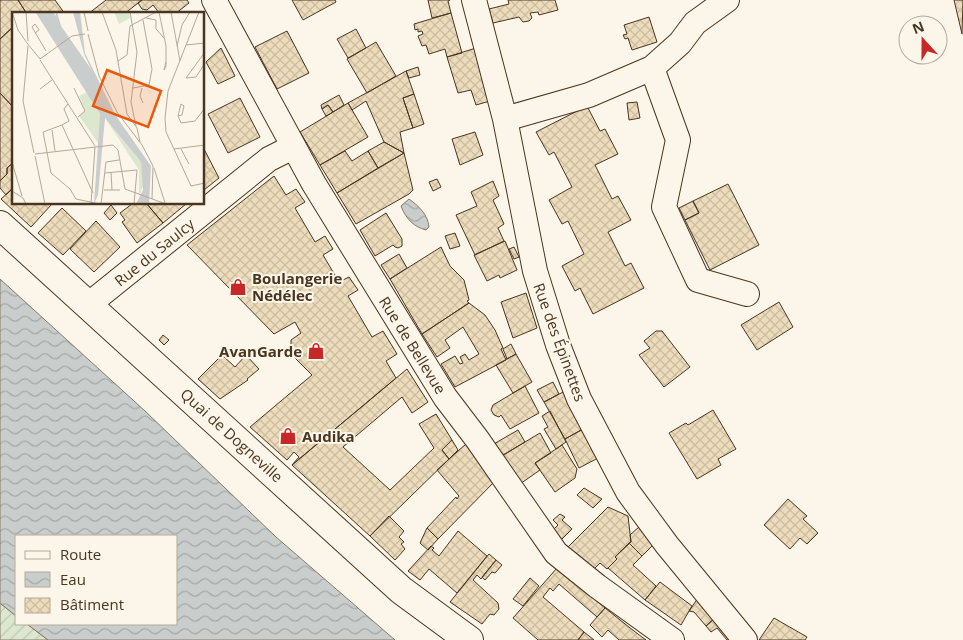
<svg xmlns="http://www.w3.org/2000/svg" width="963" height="640" font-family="'Open Sans',sans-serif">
<defs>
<pattern id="garden-furrows" width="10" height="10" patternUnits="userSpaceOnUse" patternTransform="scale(1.25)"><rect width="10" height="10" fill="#dce7d0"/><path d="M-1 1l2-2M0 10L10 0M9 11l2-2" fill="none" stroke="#bec7b2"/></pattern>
<pattern id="water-waves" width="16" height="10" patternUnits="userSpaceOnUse" patternTransform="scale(1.25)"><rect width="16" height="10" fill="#c9cecd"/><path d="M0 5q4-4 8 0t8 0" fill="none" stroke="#a5a8a6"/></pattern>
<pattern id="building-cross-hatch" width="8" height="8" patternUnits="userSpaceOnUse" patternTransform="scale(1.25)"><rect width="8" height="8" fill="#ecdcbc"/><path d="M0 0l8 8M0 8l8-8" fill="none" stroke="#ccbda1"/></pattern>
</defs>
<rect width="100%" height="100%" fill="#fbf6e9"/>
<!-- garden -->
<path fill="url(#garden-furrows)" stroke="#887966" d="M0,603L16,616V624H27L48,640H0Z"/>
<!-- water -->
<path fill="url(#water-waves)" stroke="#887966" d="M409,199C419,206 428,215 429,227L426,230C414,227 406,219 401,206Z
M0,279L145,411L276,537L395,640H48L27,624H176V536H16V616L0,603Z"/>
<!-- building -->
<path fill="url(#building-cross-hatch)" stroke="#4a3520" d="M0,0H18L27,14H14V26L0,39Z
M18,0H55L65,14H27Z
M106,0H142L124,14H88Z
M142,0H187L189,3L175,14H160L153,5L147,10L142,9L138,3Z
M292,0H335L336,2L303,20Z
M428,0H450L448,1L451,13L432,18Z
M508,0H555L558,10L539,15L538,12L530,13L532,18L529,21L523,22L519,17L493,23L489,9L509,4Z
M954,0H963L962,34Z
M451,13L462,53L447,57L445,49L429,54L426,45L422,46L418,36L423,34L422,31L418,32V29L415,30L414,24Z
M649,17L657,42L632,50L628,38L625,39L623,35L627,34L624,25Z
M14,26V108L0,93V39Z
M356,29L366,48L348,58L337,39Z
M287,31L309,73L277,89L255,47Z
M376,42L396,76L367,93L347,59Z
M221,48L235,76L218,84L206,62Z
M476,48L490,101L476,105L471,90L458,93L447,57Z
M418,67L420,75L409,78L406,71Z
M406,71L414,94L403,98L413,128L400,132L404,153L384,142L366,101L352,110L348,103Z
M0,93L14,108V162L7,168V174L0,181Z
M414,94L424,124L413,128L403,98Z
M339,95L344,105L333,112L328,105L322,109L321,105Z
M240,98L260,137L228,153L208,114Z
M637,102L640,118L629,120L627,103Z
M348,103L368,137L320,165L300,132Z
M328,105L333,112L326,116L322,109Z
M587,106L600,131L605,129L618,154L595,165L612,199L618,196L631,220L608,232L625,266L631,263L644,288L593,314L580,288L575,291L562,266L584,254L568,221L562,224L549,200L572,187L554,152L549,155L536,132Z
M475,132L483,155L460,165L452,139Z
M384,142L404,153L378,168L368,151Z
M204,149L219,178L204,190Z
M345,151L352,161L368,151L378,168L337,193L320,165Z
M404,153L413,190L409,194L356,224L337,193Z
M14,162V187L6,195L0,188V181L7,174V168Z
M274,176L286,195L296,189L305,202L295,208L315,242L325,236L333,249L323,255L339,282L349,277L358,290L348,296L372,337L383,331L397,354L386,361L396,378L292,465L299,457L294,452L287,460L250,427L312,375L291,354V340L301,333L295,322L274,334L187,245Z
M437,179L441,187L433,191L429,182Z
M493,181L499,196L493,200L504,224L498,228L504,241L475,255L456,215L477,206L471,192Z
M728,184L759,245L710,270L685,220L699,213L693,201Z
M14,187V204H52L31,227L1,199Z
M693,201L699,213L685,220L679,208Z
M132,204H147L163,223L137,243L122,222L125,220L120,213Z
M147,204H186L163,223Z
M111,205L117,213L110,220L104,213Z
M62,208L86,231L63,255L38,233Z
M386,213L402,239V246L398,248L395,247L393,245L375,256L360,230Z
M96,221L120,247L94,272L70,249Z
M455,233L460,246L450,249L445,236Z
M505,241L517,270L500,278L499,275L487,281L474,255Z
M441,247L450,266L464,280L469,300L467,301L469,303L422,334L390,279Z
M514,247L519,257L514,259L509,249Z
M399,254L407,268L390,279L381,265Z
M526,293L537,328L513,338L501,302Z
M779,302L793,327L757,350L741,325Z
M469,303L485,315L495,330L503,348L501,349L506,360L455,387L441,364L455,356L460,364L463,363L460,357L465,354L469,360L479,354L463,327L445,340L450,348L437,357L422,334Z
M656,331H662L690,367L664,387L639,355L650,348L644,341Z
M163,335L169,340L164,345L159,340Z
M511,344L516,354L507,359L503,349Z
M516,354L532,382L513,393L496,365Z
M222,355L235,367L246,355L259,369L247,379L248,380L220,399L198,379Z
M407,369L428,402L412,413L402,397L343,447L390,490L434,448L419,424L436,414L452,440L442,450L449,459L370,536L292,465Z
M553,382L559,394L544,402L537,390Z
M525,386L539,413L510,429L501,415L499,417L494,415L491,410L493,405Z
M567,390L583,429L565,439L544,402Z
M713,410L736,449L718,459L721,465L697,479L669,433L686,423L688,425Z
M550,411L566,442L556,449L544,429L548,427L542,416Z
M583,429L598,458L579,468L565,439Z
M518,430L525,442L500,457L492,445Z
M540,433L551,453L535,463L540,470L520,484L500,457Z
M452,440L458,450L449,459L442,450Z
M467,443L495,481L438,539L427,528L456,497L457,499L459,496L437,470Z
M562,445L577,469L575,478L555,492L535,463Z
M584,488L602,499L593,508L577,495Z
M788,499L807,516L803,519L818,533L807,544L800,538L790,549L764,525Z
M608,507L628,516L631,542L615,557L617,559L607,569L600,563L592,571L567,548Z
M560,514L565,517L562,520L572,529L561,540L553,530L558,525L553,520Z
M389,516L404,531L399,537L404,542L401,544L405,549L395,560L370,536Z
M640,526L654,544L642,556L629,543L631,542L630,535Z
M427,528L438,539L428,550L420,543Z
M458,531L487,556L457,593L429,569L420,580L408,571L431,546L434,548L432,550L439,556Z
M629,543L642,556L633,565L656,586L645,600L608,568L617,559L615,557Z
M489,554L496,560L481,579L477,575L473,580L498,603L499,609L494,615L490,614L482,624L450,602Z
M496,560L502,565L495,573L492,572L485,580L482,577Z
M557,568L605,608L597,617L559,584L553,591L550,588L543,597L584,632L578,640H538L513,618Z
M530,578L539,586L523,606L513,599Z
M660,582L692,606L681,625L645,600Z
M698,598L714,619L706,626L694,612L689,611Z
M605,608L634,631L646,640H619L608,630L602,637L590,625Z
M774,618L807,637L805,640H759Z
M714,619L730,640H727L717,628L711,632L706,626Z
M584,632L594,640H578Z"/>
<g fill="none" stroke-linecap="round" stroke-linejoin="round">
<!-- minor casing -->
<g stroke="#4a3520" stroke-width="26">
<path id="minor" d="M214,0L314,184L445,397L477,439L556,553L597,586L672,640
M474,0L505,119L535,271L558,345L579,399L628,492L667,545L745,640
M652,68L678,140L664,207L698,280L747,294
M505,119L589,95L652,68L680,43L695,23L727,0
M88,305L269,159L293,147"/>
</g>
<!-- major casing -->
<g stroke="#4a3520" stroke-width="30">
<path id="major" d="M0,225L401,590L469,640"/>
</g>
<!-- minor -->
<use href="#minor" stroke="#fbf6e9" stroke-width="24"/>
<!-- major -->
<use href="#major" stroke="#fbf6e9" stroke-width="28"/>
</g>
<!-- icons -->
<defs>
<g id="shop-bare" transform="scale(1.35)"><path d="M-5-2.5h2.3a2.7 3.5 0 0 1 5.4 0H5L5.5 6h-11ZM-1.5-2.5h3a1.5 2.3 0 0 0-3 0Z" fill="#c62828" stroke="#fbf6e9" stroke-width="2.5" paint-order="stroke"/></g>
</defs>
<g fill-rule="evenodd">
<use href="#shop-bare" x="238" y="287"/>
<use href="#shop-bare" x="316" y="351"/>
<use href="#shop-bare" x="288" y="436"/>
</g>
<g text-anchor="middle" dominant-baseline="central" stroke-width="4" stroke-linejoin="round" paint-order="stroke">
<!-- street labels -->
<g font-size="15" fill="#4a3520" stroke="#fbf6e9">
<text transform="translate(154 252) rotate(-39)">Rue du Saulcy</text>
<text transform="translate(560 342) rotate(70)">Rue des Épinettes</text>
<text transform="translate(413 345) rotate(58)">Rue de Bellevue</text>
<text transform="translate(232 435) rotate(42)">Quai de Dogneville</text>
</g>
<!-- poi labels -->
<g font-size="15" font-weight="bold" fill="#4a3520" stroke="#fbf6e9" text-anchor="start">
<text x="252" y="278">Boulangerie<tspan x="252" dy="17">Nédélec</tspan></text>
<text x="302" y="351" text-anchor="end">AvanGarde</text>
<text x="302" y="436">Audika</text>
</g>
</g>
<!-- overview -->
<g transform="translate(12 12)">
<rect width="192" height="192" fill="#fbf6e9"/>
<path d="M93,106L129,150L132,173L127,183V158Z" fill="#dce7d0"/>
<path d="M102,0H117L118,6L107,12Z" fill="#dce7d0"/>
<path d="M75,80L89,104L87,132L67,104L73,99L67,84Z" fill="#dce7d0"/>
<path d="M19,0H42L43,4L45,0L49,14L79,57L72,42L61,0H68L73,41L104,104L139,154L137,192H124L131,178L129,150L93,106L86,183L82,192L88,102L24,1Z" fill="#c9cecd"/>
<path fill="none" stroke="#b4a999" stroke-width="1" d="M0,0L6,18L15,31M14,0L16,29M72,0L76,19M90,0L104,38L115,102L125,116L128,130M118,0L125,40L119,90L124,114M147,0L154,34V54L152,58L154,50M159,0L168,49M187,0L156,79L153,106L154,120L162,137L193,133M134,6L144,8V17L152,26M23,21L27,18L23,12L20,15L34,39M76,22L87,64L105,100L130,133L141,154L140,187M15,31L28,47M174,33L193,31M16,34L11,89L22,141M165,34L170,13L178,0M193,40L174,66L184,65L193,51M28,47L60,24L73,22M28,48L83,134M106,49L115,43L118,14L144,0M62,76L73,99L66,105M121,76L137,73L140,57L131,8M130,76L128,84L131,91M28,77L40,68M56,92L52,97L57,109L50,113L81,181M166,104L170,103L172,94L169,92L166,104L169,111L183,109L193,96M50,113L31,120L39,161L58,177L64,187L88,192M40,118L43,139M162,137L179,174L193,171M169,137L177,152M23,142L101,133L106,138L113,177L154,192M23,144L33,192M0,150L10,184M142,156L153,191M99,160L100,178M93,161L125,158L122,192M92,178H108M0,179L11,186L14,192M79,192L83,135M89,192L94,150L107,148"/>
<path fill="#e8590c" fill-opacity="0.15" stroke="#e8590c" stroke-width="2.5" d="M95,58L149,79L136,115L81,94Z"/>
<rect width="192" height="192" fill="none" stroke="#4a3520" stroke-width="2.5"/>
</g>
<!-- legend -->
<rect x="15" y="535" width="162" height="90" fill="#fbf6e9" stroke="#b4a999"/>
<rect x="25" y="551" width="25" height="8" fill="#fbf6e9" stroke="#b4a999"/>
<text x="60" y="560" font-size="15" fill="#4a3520">Route</text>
<rect x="25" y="572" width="25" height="15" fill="url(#water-waves)" stroke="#b4a999"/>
<text x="60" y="585" font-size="15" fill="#4a3520">Eau</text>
<rect x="25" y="598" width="25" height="15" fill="url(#building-cross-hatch)" stroke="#b4a999"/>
<text x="60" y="610" font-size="15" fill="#4a3520">Bâtiment</text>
<!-- north arrow -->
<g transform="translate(923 40) rotate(339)"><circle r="24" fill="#fbf6e9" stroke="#b4a999"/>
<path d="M0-4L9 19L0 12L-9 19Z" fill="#c62828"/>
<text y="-8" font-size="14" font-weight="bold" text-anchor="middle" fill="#4a3520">N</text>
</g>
</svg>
